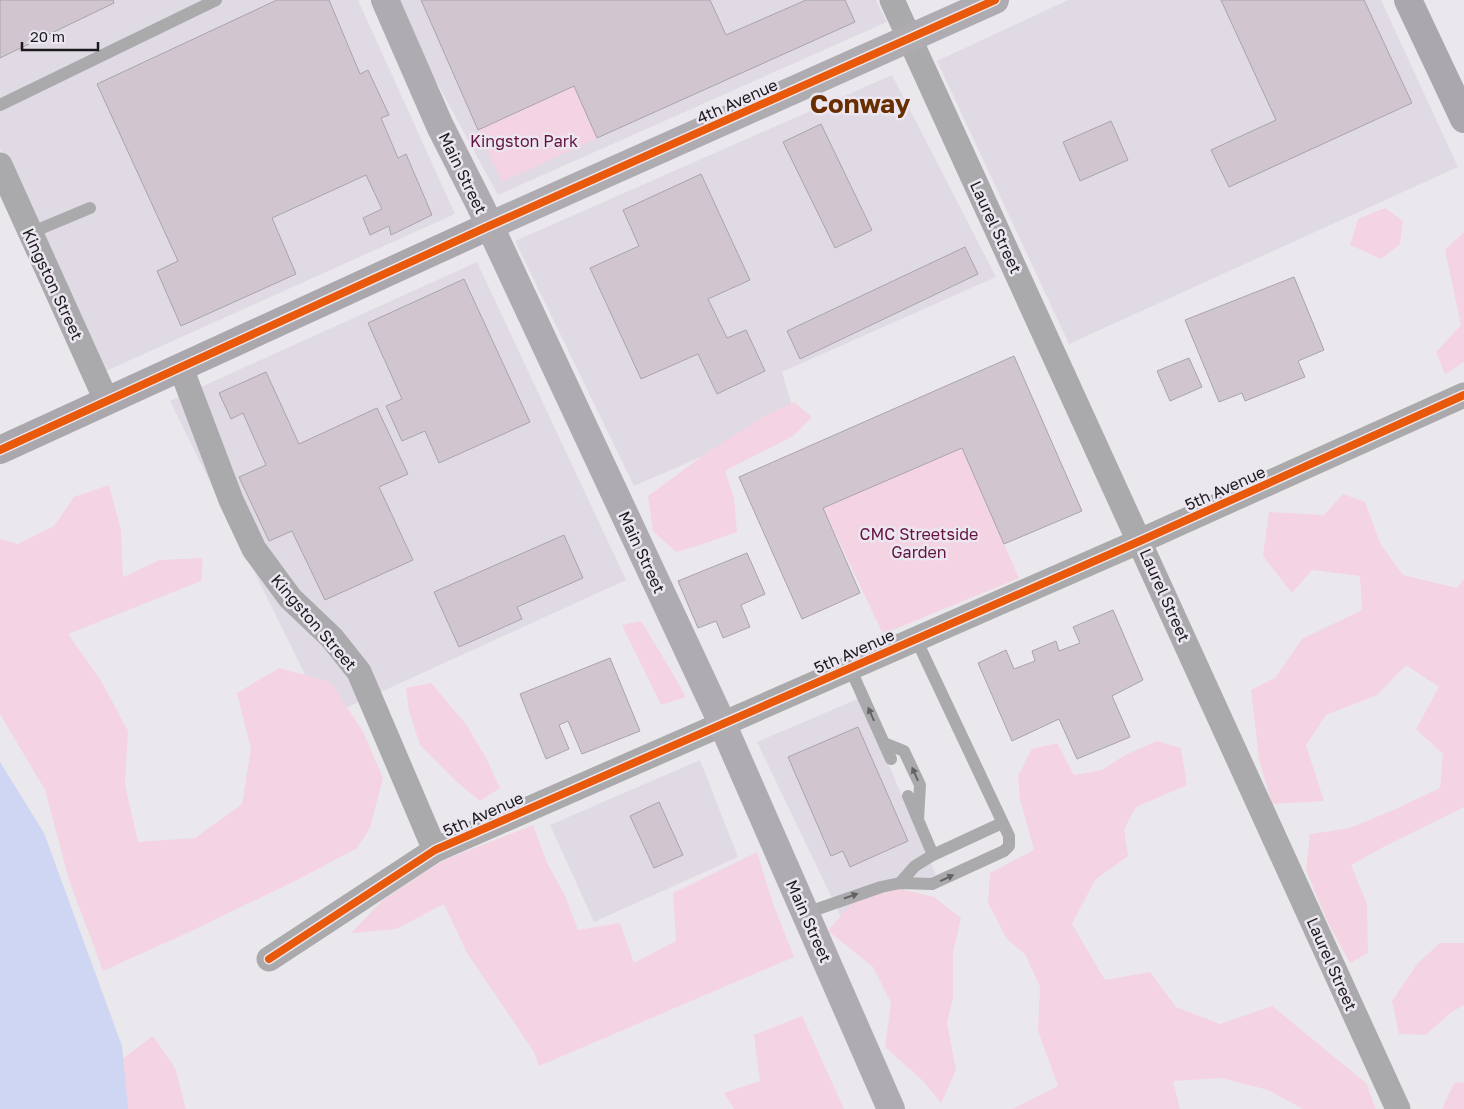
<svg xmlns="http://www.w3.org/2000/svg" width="1464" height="1109" font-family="'Golos Text',sans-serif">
<rect width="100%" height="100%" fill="#ebe8ed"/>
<!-- built -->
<path fill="#e0dae5" d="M0,0H358L455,214L106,371L0,149Z
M392,0H876L887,22L498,195Z
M1068,0H1381L1458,167L1069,344L937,61Z
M892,75L996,277L782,372L795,416L634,486L515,241Z
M477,262L626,580L326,717L170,401Z
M860,698L936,875L841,917L757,742Z
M700,760L738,857L594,922L550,825Z"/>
<!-- green -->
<path fill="#f4d3e3" d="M574,86L597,138L502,182L478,130Z
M1385,208L1403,221L1400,244L1381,259L1350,245L1358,219Z
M1464,232V362L1445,374L1436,352L1461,325L1445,250Z
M794,402L812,417L793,436L725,471L734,498L737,532L697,546L676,552L653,531L648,496L708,452L766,415Z
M962,448L1019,578L883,634L823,508Z
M109,485L121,530L123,577L160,560L203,558L201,581L68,634L100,679L128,731L125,784L138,842L195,838L242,804L251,749L237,693L279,668L331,682L363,732L383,778L370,828L357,848L299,879L189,932L103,971L69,880L45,790L0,714V539L18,544L54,526L74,497Z
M1343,494L1365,502L1381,545L1403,575L1457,588L1464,579V807L1387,845L1351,865L1367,904L1368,953L1350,963L1327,921L1306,870L1310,834L1350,828L1396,809L1440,788L1443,754L1416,729L1439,687L1406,665L1377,695L1326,715L1306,745L1324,801L1272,804L1259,759L1251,690L1275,678L1302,639L1362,610L1360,576L1312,570L1292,593L1263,556L1269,512L1324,515Z
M641,621L666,662L686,697L661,705L622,625Z
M431,683L466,724L486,758L500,788L480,801L457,782L420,745L409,711L406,688Z
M1157,741L1181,748L1187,785L1136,807L1124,829L1128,856L1095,880L1072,924L1105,980L1150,972L1176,1007L1220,1024L1272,1006L1366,1083L1376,1109H1303L1268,1090L1221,1078L1173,1081L1180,1109H1012L1058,1086L1038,1031L1040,987L1025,954L1007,939L988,903L990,873L1034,850L1020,799L1018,776L1032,749L1057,743L1074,775L1102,770L1125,755Z
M533,825L547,863L564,893L578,930L620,923L634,963L676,941L673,893L757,852L772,901L794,957L539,1066L534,1052L467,953L444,904L396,929L351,933L383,900L442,861Z
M884,885L934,897L961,918L953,953V997L947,1023L956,1070L941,1103L922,1080L885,1047L891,1003L873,967L828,931L856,898Z
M1440,943H1464V1005L1449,1014L1426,1035L1399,1034L1392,1001L1417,964Z
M802,1016L844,1109H734L724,1093L760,1081L754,1035Z
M153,1036L175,1068L186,1109H108L114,1065Z
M1464,1082V1109H1442L1454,1083Z"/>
<!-- water -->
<path fill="#ced6f3" d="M0,762L44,833L122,1046L128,1109H0Z"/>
<!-- building -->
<path fill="#d1c5d0" stroke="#a8a5a8" d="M0,0H113L114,3L0,58Z
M277,0H329L360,74L368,70L389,115L381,118L398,158L406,154L432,215L391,235L389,226L370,235L363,218L382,209L366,175L272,218L296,274L181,326L157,271L178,261L97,84Z
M421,0H710L726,35L806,0H845L855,22L597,138L574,86L478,130Z
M1221,0H1364L1412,103L1229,187L1211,150L1276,120Z
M1111,121L1128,160L1080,181L1063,142Z
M821,124L872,230L835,248L783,142Z
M701,174L750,280L708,299L727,338L746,330L765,371L717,394L698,354L641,379L590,268L639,246L623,210Z
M965,247L978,274L800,359L787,331Z
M1294,277L1324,350L1298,361L1305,377L1245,401L1242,393L1219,402L1185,320Z
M464,279L530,422L439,463L425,431L402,441L386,406L402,399L368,323Z
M1014,356L1082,511L1004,544L962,448L823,508L860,593L802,619L739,477Z
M1189,358L1202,387L1170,401L1157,371Z
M266,372L299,444L377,408L408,474L379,487L413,560L325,600L292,531L269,541L239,477L266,465L243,413L231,419L219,393Z
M564,535L583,578L517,607L522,619L459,647L434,592Z
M747,553L765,594L741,605L750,627L723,638L716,621L698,628L678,581Z
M1113,610L1143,680L1112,696L1130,737L1077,759L1059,719L1012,741L978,663L1006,650L1014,669L1035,661L1032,651L1056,641L1059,651L1080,643L1073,627Z
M610,658L640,731L582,754L568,721L559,725L569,749L546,759L520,694Z
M858,727L908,841L850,867L843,851L831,856L788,757Z
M659,802L683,855L654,868L630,816Z"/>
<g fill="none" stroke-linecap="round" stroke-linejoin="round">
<!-- lane -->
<path stroke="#aaaaac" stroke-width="12" d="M0,105L216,0
M30,233L90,208
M850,668L891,759
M884,743L904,751L920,785L918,820
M908,796L933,855
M900,883L915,866L933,855L1002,823
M806,913L881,887L900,883L932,884L1004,851L1009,846V836L916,639"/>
<!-- street -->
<path stroke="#aaaaac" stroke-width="25" d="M892,0L1398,1109
M0,165L107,402
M181,368L231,500L254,549L290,598L332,638L359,672L435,850
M269,959L435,850L1140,541L1464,395"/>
<!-- secondary -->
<path stroke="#aaa8ac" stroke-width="28" d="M1408,0L1464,119
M0,450L489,226"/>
<!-- primary -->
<path stroke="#afacb1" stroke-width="28" d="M385,0L440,126L480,205L722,723L891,1109
M489,226L995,0"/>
<!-- cycleway casing -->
<g stroke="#ebe6ef" stroke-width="11">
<path id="cycleway" d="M0,450L489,226L995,0
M269,959L435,850L1140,541L1464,395"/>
</g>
<!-- cycleway -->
<use href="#cycleway" stroke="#e8590c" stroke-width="8"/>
</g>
<!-- one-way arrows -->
<defs><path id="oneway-solid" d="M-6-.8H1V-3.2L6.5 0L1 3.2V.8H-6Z" transform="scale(1.25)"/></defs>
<g fill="#636264">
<use href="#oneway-solid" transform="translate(871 714) rotate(-114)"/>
<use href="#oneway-solid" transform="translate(915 774) rotate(-114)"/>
<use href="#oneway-solid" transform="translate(947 878) rotate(-25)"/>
<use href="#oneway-solid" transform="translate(851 896) rotate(-19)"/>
</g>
<g text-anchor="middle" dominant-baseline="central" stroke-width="5" stroke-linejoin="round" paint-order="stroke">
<!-- street labels -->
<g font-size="16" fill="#1c1a1d" stroke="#ebe6ef">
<text transform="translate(737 101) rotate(-24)">4th Avenue</text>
<text transform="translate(463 173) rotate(64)">Main Street</text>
<text transform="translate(996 227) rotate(65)">Laurel Street</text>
<text transform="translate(53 284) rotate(65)">Kingston Street</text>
<text transform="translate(1225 488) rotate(-24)">5th Avenue</text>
<text transform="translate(642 552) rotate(65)">Main Street</text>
<text transform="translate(1165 595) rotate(66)">Laurel Street</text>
<text transform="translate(314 622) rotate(49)">Kingston Street</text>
<text transform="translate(854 651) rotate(-24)">5th Avenue</text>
<text transform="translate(483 814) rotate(-24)">5th Avenue</text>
<text transform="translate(809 921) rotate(66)">Main Street</text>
<text transform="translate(1332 964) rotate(66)">Laurel Street</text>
</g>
<!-- park labels -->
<g font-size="16" fill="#651241" stroke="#ebe6ef">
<text x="524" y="141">Kingston Park</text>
<text x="919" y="534">CMC Streetside<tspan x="919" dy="18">Garden</tspan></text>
</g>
<!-- town labels -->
<g font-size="26" font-weight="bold" fill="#692e00" stroke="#ebe6ef">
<text x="860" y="103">Conway</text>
</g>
</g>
<!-- scale -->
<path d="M22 42v8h76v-8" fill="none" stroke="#1c1a1d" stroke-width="2.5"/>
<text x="30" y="42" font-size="15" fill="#1c1a1d" stroke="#ebe6ef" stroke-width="4" paint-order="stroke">20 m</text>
</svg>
